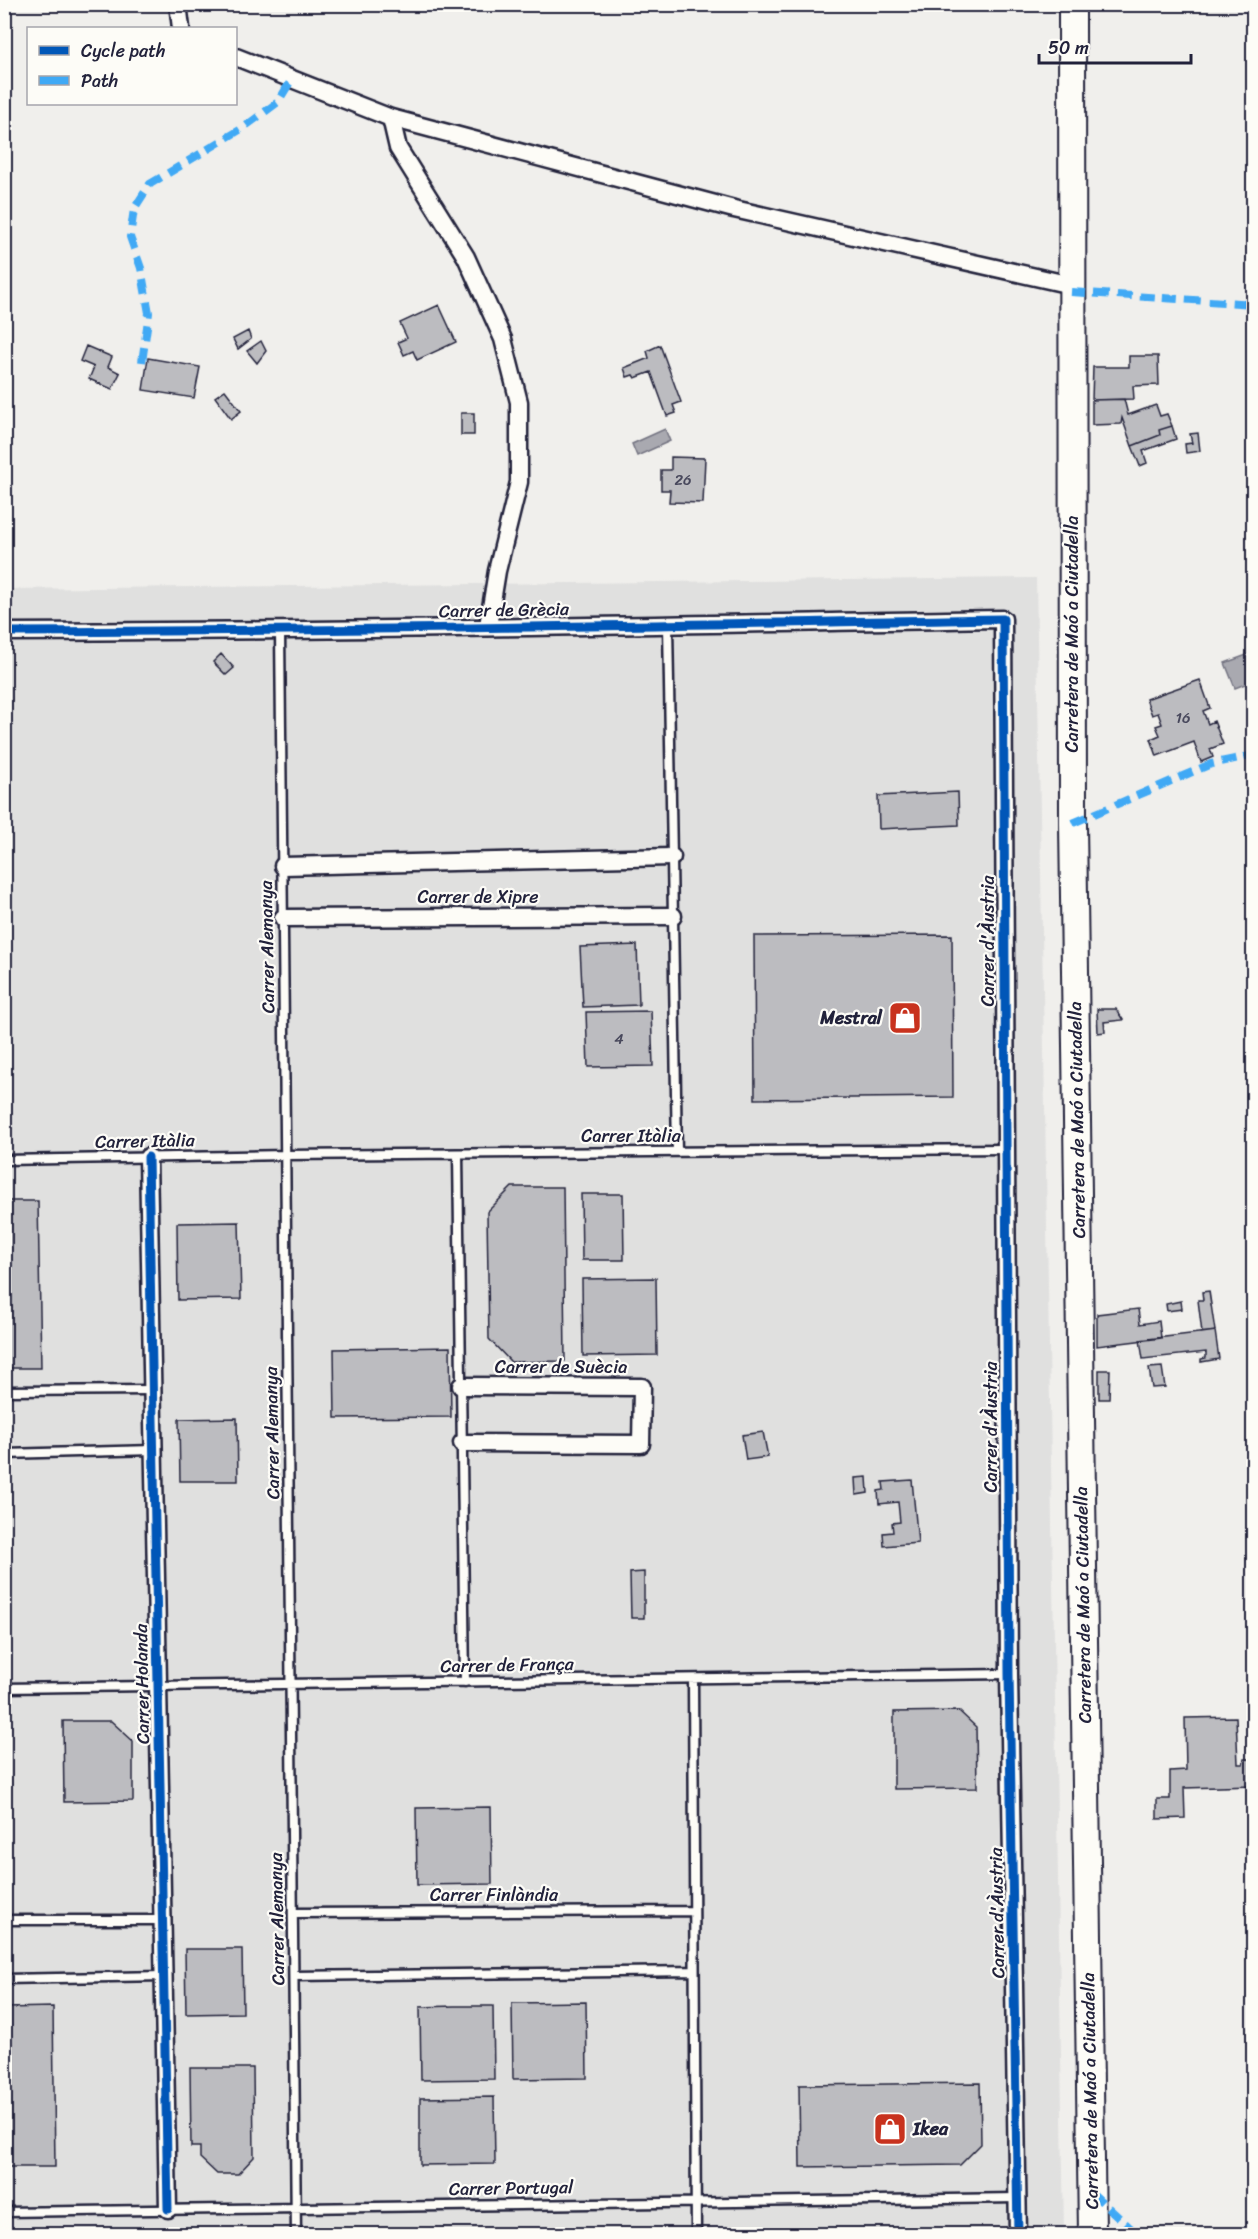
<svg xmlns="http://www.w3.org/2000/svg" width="1258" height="2239" font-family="Sriracha,sans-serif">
<rect width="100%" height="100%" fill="#f0efec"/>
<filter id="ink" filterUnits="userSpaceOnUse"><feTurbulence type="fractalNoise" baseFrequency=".0167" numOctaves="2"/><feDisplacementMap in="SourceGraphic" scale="12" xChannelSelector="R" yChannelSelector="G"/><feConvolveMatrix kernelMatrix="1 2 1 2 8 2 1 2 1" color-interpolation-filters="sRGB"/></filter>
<g filter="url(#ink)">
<!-- built -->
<path fill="#e0e0df" d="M1036,578L1064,2234H5L4,589Z"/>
<!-- water -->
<path fill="#a9a9b0" stroke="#737381" stroke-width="1.5" d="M665,429L670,441L637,456L632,444Z
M1252,653L1253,681L1235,688L1225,663Z"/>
<!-- building -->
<path fill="#bcbcc0" stroke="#22223b" stroke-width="1.5" d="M439,305L456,342L417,360L413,351L404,355L398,342L407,338L400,323Z
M248,331L251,339L238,349L233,339Z
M261,341L266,351L257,363L247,351Z
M660,345L681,402L673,405L676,413L667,416L651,372L635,378L633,375L627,377L624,368L649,358L647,351Z
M86,346L112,357L108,367L120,373L112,389L89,379L94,367L80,361Z
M1129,356H1158L1159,385L1133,386L1134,399L1092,400L1093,367H1129Z
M148,358L200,367L194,398L143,390Z
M225,390L241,411L231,419L215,397Z
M1124,399L1128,415L1156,405L1160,416L1167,414L1172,426L1159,430L1160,435L1132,446L1122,418L1121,424L1092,425V400Z
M461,413H474V435H461Z
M1172,426L1176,439L1143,451L1147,463L1140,466L1132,446L1160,435L1159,430Z
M1198,433L1200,451L1186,453L1185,444L1192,443L1190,434Z
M671,457L705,458L703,503L669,502L670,490H661V470H671Z
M221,654L234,668L226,675L213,662Z
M1200,680L1210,708L1203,711L1208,724L1214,721L1223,744L1210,749L1213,757L1201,762L1194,742L1157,756L1151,739L1160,735L1156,726L1162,724L1158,713L1152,715L1146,699Z
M958,792L959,825L879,829L878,796Z
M952,935L953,1097L755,1099L754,936Z
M637,945L639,1005L583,1007L580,947Z
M1097,1009H1116L1123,1020L1104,1022L1105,1032L1098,1033Z
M651,1011L653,1066L588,1067L586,1012Z
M512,1187H563L565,1361L511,1362L489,1339L487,1212Z
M581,1194H623L624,1260H582Z
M4,1201H38L41,1368H4Z
M239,1222L241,1299L178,1300L177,1223Z
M656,1278L657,1355L583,1356L582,1279Z
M1209,1291L1215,1331L1202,1333L1198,1300H1203L1202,1292Z
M1181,1301L1182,1309L1167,1311L1166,1304Z
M1138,1309L1140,1324L1159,1321L1161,1338L1097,1346V1314Z
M1215,1331L1219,1359L1201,1362V1359L1206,1358V1352L1143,1359L1140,1340Z
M450,1347L451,1417L335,1418L334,1349Z
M1162,1367L1165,1387L1152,1388L1149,1368Z
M1099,1370H1110L1109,1399H1099Z
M237,1418L238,1481H180L179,1419Z
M763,1432L768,1457L746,1460L742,1435Z
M867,1477L868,1493L856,1495L855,1478Z
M912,1480L918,1543L884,1546L883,1533L893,1532L892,1523L900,1522L898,1502L879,1504L878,1491L884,1490L883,1482Z
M644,1572V1618H631L630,1573Z
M959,1711L976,1727L977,1788L894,1789V1712Z
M1236,1717L1238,1764H1243L1244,1759H1254V1786L1184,1788L1185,1818L1157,1819V1799H1170V1771L1186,1770L1185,1718Z
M63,1721H111L133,1741V1801L64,1802Z
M491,1807L492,1884L417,1885L416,1808Z
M185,1949H242L243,2013L186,2014Z
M586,2002L587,2078L513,2079L512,2003Z
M454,2006H493L494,2079L421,2080L420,2007Z
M53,2007L55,2167H4V2008Z
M190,2068H253L254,2157L238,2174H217L200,2158V2147H191Z
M980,2083L981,2144L960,2165L800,2167L799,2085Z
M494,2097L495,2164L420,2165V2098Z"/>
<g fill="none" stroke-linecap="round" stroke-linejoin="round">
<!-- service casing -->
<g stroke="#22223b" stroke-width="13">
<path id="service" d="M668,625L677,1152
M280,631L296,2234
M458,1154L465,1682
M4,1160L286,1155L1005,1149
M4,1391L153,1390
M4,1454L154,1450
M693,1679L696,2234
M4,1688L1009,1674
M293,1913L694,1911
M4,1920H163
M294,1976L694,1971
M4,1979L164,1976
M4,2212L1018,2198"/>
</g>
<!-- minor casing -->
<g stroke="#22223b" stroke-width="21">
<path id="minor" d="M178,4L181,28
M236,57L391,118L734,209L1071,285
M391,118L398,148L466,257L503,339L519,402V482L497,571L488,626
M4,632C337,631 670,625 1003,619L1009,1674L1018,2234
M283,866L672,857
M283,918L673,916
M148,1157L168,2209
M461,1386L642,1387L641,1444L462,1443"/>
</g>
<!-- primary casing -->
<g stroke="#22223b" stroke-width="30">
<path id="primary" d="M1072,4L1073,823L1092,2234"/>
</g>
<!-- service -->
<use href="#service" stroke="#fdfcf7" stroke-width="8"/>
<!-- minor -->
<use href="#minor" stroke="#fdfcf7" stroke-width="16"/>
<!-- primary -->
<use href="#primary" stroke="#fdfcf7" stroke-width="26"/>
<!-- quiet -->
<path stroke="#3fa9f5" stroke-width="8" stroke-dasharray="15 8" stroke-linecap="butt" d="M1071,292L1254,304
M142,362L149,313L141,268L130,237L134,209L150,184L243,128L278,102L292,79
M1073,823L1211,764L1254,755
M1091,2192L1137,2234"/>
<!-- cycleway casing -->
<g stroke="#fdfcf7" stroke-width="13">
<path id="cycleway" d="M4,632C337,631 670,625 1003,619L1009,1674L1018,2234
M148,1157L168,2209"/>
</g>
<!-- cycleway -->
<use href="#cycleway" stroke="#0057b8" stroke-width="9"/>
</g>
</g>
<!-- icons -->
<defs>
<g id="shop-square" transform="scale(1.725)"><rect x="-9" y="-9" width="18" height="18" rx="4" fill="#c8321e" stroke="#fdfcf7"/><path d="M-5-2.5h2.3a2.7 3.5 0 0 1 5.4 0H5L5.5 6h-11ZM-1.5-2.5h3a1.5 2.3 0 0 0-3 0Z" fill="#fff"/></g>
</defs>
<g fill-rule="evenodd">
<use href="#shop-square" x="905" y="1018"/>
<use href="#shop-square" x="890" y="2129"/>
</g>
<g text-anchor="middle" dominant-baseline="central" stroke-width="4.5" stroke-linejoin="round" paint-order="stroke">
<!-- number labels -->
<g font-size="15" fill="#48485c">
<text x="683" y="480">26</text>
<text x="1183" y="718">16</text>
<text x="619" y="1039">4</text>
</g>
<!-- street labels -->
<g font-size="18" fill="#22223b" stroke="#fdfcf7">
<text transform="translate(504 610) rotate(-1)">Carrer de Grècia</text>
<text transform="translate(1072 634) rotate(-90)">Carretera de Maó a Ciutadella</text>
<text x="478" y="897">Carrer de Xipre</text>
<text transform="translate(988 941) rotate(-90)">Carrer d'Àustria</text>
<text transform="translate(267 947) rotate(-91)">Carrer Alemanya</text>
<text transform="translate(1077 1120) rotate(-91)">Carretera de Maó a Ciutadella</text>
<text x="631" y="1136">Carrer Itàlia</text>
<text transform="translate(145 1141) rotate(-1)">Carrer Itàlia</text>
<text x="561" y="1367">Carrer de Suècia</text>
<text transform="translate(991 1427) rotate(-90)">Carrer d'Àustria</text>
<text transform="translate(272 1433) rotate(-91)">Carrer Alemanya</text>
<text transform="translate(1083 1605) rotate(-91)">Carretera de Maó a Ciutadella</text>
<text transform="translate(507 1665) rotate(-1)">Carrer de França</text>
<text transform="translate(142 1684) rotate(-91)">Carrer Holanda</text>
<text x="494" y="1895">Carrer Finlàndia</text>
<text transform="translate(997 1913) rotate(-91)">Carrer d'Àustria</text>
<text transform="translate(277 1919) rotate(-91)">Carrer Alemanya</text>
<text transform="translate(1090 2091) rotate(-91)">Carretera de Maó a Ciutadella</text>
<text transform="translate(511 2188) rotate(-1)">Carrer Portugal</text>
</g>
<!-- poi labels -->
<g font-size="18" font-weight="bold" fill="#22223b" stroke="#fdfcf7" text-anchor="end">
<text x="882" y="1018">Mestral</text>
<text x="913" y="2129" text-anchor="start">Ikea</text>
</g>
</g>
<!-- margin -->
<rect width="1258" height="2239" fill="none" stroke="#fdfcf7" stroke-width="24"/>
<rect x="12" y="12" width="1234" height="2215" fill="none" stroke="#22223b" stroke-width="2" filter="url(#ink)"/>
<!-- legend -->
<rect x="27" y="27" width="210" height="78" fill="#fdfcf7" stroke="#a5a5ac" stroke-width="1.5"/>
<rect x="39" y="46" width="30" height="9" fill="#0057b8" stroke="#a5a5ac" stroke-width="1.5"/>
<text x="81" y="57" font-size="18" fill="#22223b">Cycle path</text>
<rect x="39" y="76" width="30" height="9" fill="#3fa9f5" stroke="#a5a5ac" stroke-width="1.5"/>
<text x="81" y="87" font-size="18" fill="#22223b">Path</text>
<!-- scale -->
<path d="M1039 54v9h152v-9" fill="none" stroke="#22223b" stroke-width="3"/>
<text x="1048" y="54" font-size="18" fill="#22223b" stroke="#fdfcf7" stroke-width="4.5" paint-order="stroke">50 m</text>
</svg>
